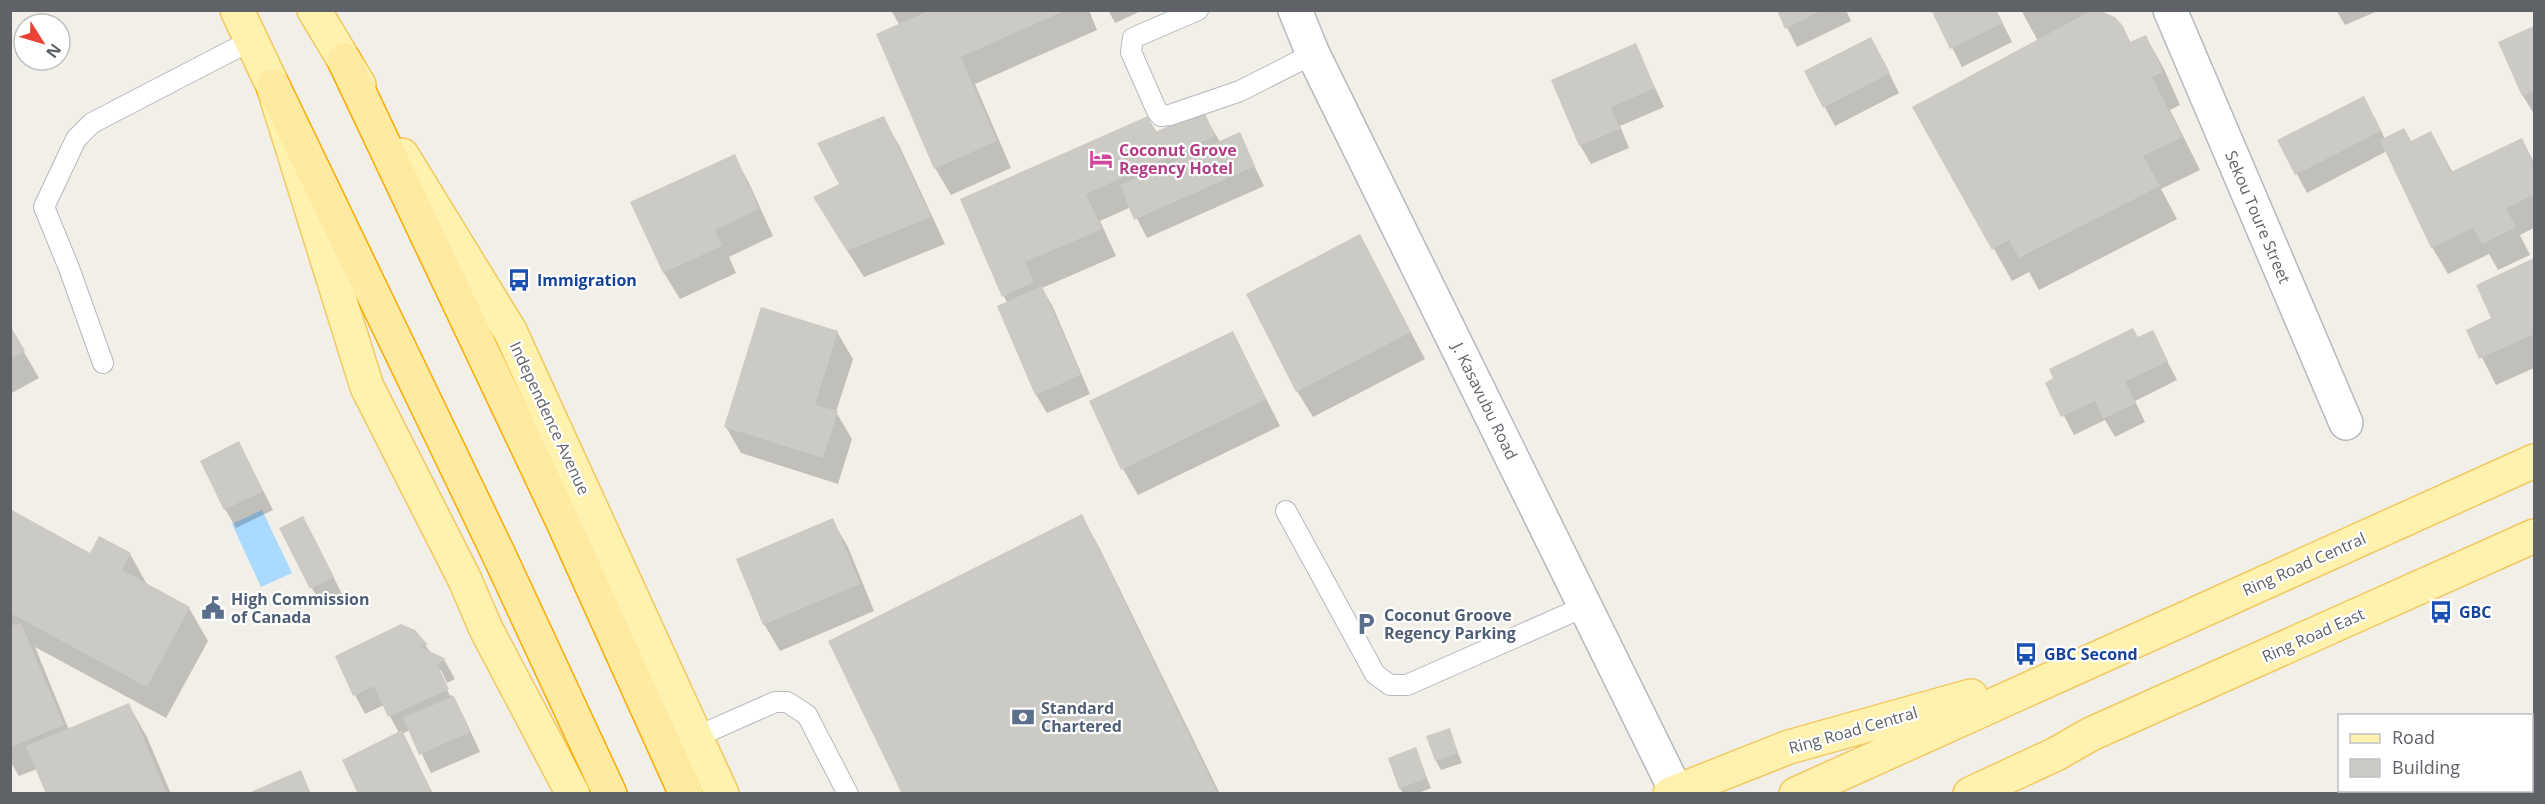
<svg xmlns="http://www.w3.org/2000/svg" width="2545" height="804" font-family="'Open Sans',sans-serif">
<rect width="100%" height="100%" fill="#f1efe8"/>
<!-- water -->
<path fill="#aadaff" d="M262,510L292,573L261,587L232,524Z"/>
<!-- shadow -->
<path fill="#0003" d="M891,10H1089L1097,30L975,84L1011,168L951,195L935,168L900,26Z
M1108,10H1143L1115,23Z
M1778,10H1846L1851,21L1797,47Z
M1933,10H1996L2012,42L1962,67Z
M2021,10H2094L2122,27L2131,43L2146,37L2164,69L2180,105L2170,110L2200,170L2161,189L2177,219L2039,290L2029,272L2012,281L1994,249L2038,41Z
M2336,10H2380L2345,25Z
M2534,28V114L2523,96L2500,43Z
M1635,45L1664,107L1620,126L1629,148L1591,164L1580,145Z
M1881,57L1899,93L1835,126L1806,72Z
M1203,113L1220,142L1239,134L1264,186L1147,238L1131,207L1100,221L1116,256L1042,288L1053,307L1090,394L1047,413L1036,395L999,307L1007,303L962,200L1148,118L1157,133Z
M2374,116L2385,139L2411,142L2431,132L2453,173L2522,140L2534,162V228L2520,235L2530,255L2498,270L2489,254L2448,274L2432,247L2387,151L2307,193L2279,141Z
M883,118L899,145L945,244L864,277L830,224L841,185Z
M734,156L749,183L773,236L729,257L736,273L680,299L664,273L632,203Z
M1360,236L1425,359L1313,417L1297,391Z
M2534,259V368L2496,385L2468,330L2493,319L2478,285Z
M10,328L39,378L10,394Z
M837,332L853,359L836,412L852,439L838,484L741,453L726,427Z
M2152,332L2177,380L2135,401L2145,422L2115,437L2105,420L2074,435L2047,383Z
M1233,333L1280,426L1138,495L1123,469Z
M239,443L273,510L236,528L225,509Z
M10,511L90,555L130,554L148,586L189,608L208,641L166,718L35,647L69,730L128,704L147,737L171,794H48L37,769L19,776L10,761Z
M1082,516L1100,549L1220,794H904Z
M832,520L848,547L874,611L780,651L764,624Z
M281,529L313,536L343,596L322,607Z
M414,631L432,654L445,661L455,679L447,683L441,670H438L450,696L452,695L464,717L480,752L431,773L410,730L402,734L433,794H359L399,733L384,705L365,714L355,695Z
M1449,730L1462,763L1441,770L1436,761Z
M1415,749L1431,788L1416,794H1403L1400,788Z"/>
<!-- building -->
<path fill="#cccac5" d="M930,10H1066L961,57L997,141L934,169L876,34Z
M1777,10H1823L1785,29Z
M1931,10H1996L2003,23L1950,49Z
M2101,11L2115,17L2123,26L2130,42L2146,35L2163,72L2152,77L2182,137L2143,156L2160,186L2019,258L2009,240L1992,250L1912,107L2089,12Z
M2534,26V91L2522,96L2498,42Z
M1871,37L1890,73L1823,108L1804,71Z
M1636,43L1655,88L1611,107L1620,129L1579,146L1551,80Z
M2364,96L2381,131L2295,175L2277,140Z
M1204,111L1215,136L1086,194L1102,229L1025,262L1034,282L1002,297L960,199L1148,116L1155,132Z
M884,116L931,217L847,251L813,197L839,184L817,143Z
M2404,128L2411,141L2431,131L2451,172L2522,138L2534,164V195L2506,208L2516,227L2482,244L2473,228L2431,248L2380,140Z
M1240,132L1255,166L1134,220L1120,185Z
M735,154L759,209L715,230L722,246L663,273L630,202Z
M1360,234L1411,332L1296,392L1246,294Z
M2534,258V334L2479,359L2466,330L2491,318L2476,285Z
M1042,286L1081,375L1035,395L997,306Z
M761,307L838,331L815,405L838,411L823,458L724,427Z
M10,325L25,351L10,359Z
M2133,328L2138,337L2153,330L2168,361L2125,382L2136,403L2103,419L2095,401L2061,417L2045,383L2053,378L2049,369Z
M1233,331L1266,399L1121,470L1089,401Z
M239,441L263,491L224,510L200,461Z
M10,509L90,553L99,536L131,553L122,570L190,607L147,687L10,613Z
M1082,514L1218,794H902L828,641Z
M303,516L334,577L310,589L279,528Z
M833,518L860,584L763,625L736,559Z
M21,623L64,725L10,747V626Z
M401,624L415,630L428,645L419,646L446,659L437,664L449,689L388,717L374,686L353,696L335,656Z
M454,696L470,732L419,755L403,718Z
M129,703L167,794H46L26,746Z
M1450,728L1458,753L1435,761L1426,736Z
M402,730L433,794H358L342,760Z
M1416,747L1427,778L1399,789L1388,758Z
M301,770L311,794H246Z"/>
<g fill="none" stroke-linecap="round" stroke-linejoin="round">
<!-- service casing -->
<g stroke="#b5b8bc" stroke-width="22">
<path id="service" d="M1198,10L1133,38L1131,52L1157,111L1161,116L1170,115L1240,91L1313,54
M103,363L69,268L44,207L76,139L92,123L252,40
M1286,511L1375,674L1390,685H1407L1586,606
M696,737L775,702H787L807,715L848,794"/>
</g>
<!-- minor casing -->
<g stroke="#b5b8bc" stroke-width="36">
<path id="minor" d="M1295,10L1313,54L1676,791
M2170,10L2346,423"/>
</g>
<!-- primary casing -->
<g stroke="#f2c960" stroke-width="36">
<path id="primary" d="M237,10L273,86L367,387L465,580L486,629L573,794
M314,10L359,85
M402,155L510,331L722,794
M1670,794L1789,747L1971,696
M1796,794L2534,461
M1970,794L2056,754L2091,734L2534,536"/>
</g>
<!-- trunk casing -->
<g stroke="#f9ab00" stroke-width="36">
<path id="trunk" d="M344,60L562,520L686,794
M273,86L498,553L610,794"/>
</g>
<!-- service -->
<use href="#service" stroke="#fff" stroke-width="20"/>
<!-- minor -->
<use href="#minor" stroke="#fff" stroke-width="33"/>
<!-- primary -->
<use href="#primary" stroke="#fff2af" stroke-width="33"/>
<!-- trunk -->
<use href="#trunk" stroke="#feeaa1" stroke-width="33"/>
</g>
<!-- icons -->
<defs>
<g id="hotel-bare" transform="scale(1.8)"><path d="M-6-4.5h1.5V1H6V5H4.5V3h-9V5H-6ZM-4 0a1.8 1.8 0 1 1 3.6 0ZM.5 0V-2.5h3Q6-2.5 6 0Z" fill="#d1479c" stroke="#fff" stroke-width="2.5" paint-order="stroke"/></g>
<g id="bus-bare" transform="scale(1.8)"><path d="M-5-6H5V4H4V6H2V4H-2V6H-4V4H-5ZM-3.5-4V0h7V-4ZM-3.5 1.2v1.5H-2V1.2ZM2 1.2v1.5H3.5V1.2Z" fill="#1a4fb4" stroke="#fff" stroke-width="2.5" paint-order="stroke"/></g>
<g id="civic-bare" transform="scale(1.8)"><path d="M-.6-6.5H3V-4.5H.6V-3L4-1V1h2V6H-6V1h2V-1L-.6-3ZM-1.2 2.5V6h2.4V2.5Z" fill="#5c6f8a" stroke="#fff" stroke-width="2.5" paint-order="stroke"/></g>
<g id="parking-bare" transform="scale(1.8)"><path d="M-3.5-5.5H1a3.5 3.5 0 0 1 0 7H-1V5.5H-3.5ZM-1-3.4V-.6H.8a1.4 1.4 0 0 0 0-2.8Z" fill="#5c6f8a" stroke="#fff" stroke-width="2.5" paint-order="stroke"/></g>
<g id="bank-bare" transform="scale(1.8)"><path d="M-6-4H6V4H-6ZM0-2.3a2.3 2.3 0 1 0 0 4.6a2.3 2.3 0 1 0 0-4.6Z" fill="#5c6f8a" stroke="#fff" stroke-width="2.5" paint-order="stroke"/></g>
</defs>
<g fill-rule="evenodd">
<use href="#hotel-bare" x="1101" y="159"/>
<use href="#bus-bare" x="519" y="280"/>
<use href="#civic-bare" x="213" y="608"/>
<use href="#bus-bare" x="2441" y="612"/>
<use href="#parking-bare" x="1366" y="624"/>
<use href="#bus-bare" x="2026" y="654"/>
<use href="#bank-bare" x="1023" y="717"/>
</g>
<g text-anchor="middle" dominant-baseline="central" stroke-width="4.5" stroke-linejoin="round" paint-order="stroke">
<!-- hotel labels -->
<g font-size="16" font-weight="bold" fill="#b23c85" stroke="#fff" text-anchor="start">
<text x="1119" y="150">Coconut Grove<tspan x="1119" dy="18">Regency Hotel</tspan></text>
</g>
<!-- street labels -->
<g font-size="16" fill="#5f6368" stroke="#fff">
<text transform="translate(2258 217) rotate(67)">Sekou Toure Street</text>
<text transform="translate(1485 401) rotate(64)">J. Kasavubu Road</text>
<text transform="translate(550 418) rotate(65)">Independence Avenue</text>
<text transform="translate(2304 564) rotate(-24)">Ring Road Central</text>
<text transform="translate(2313 635) rotate(-24)">Ring Road East</text>
<text transform="translate(1853 730) rotate(-16)">Ring Road Central</text>
</g>
<!-- transit labels -->
<g font-size="16" font-weight="bold" fill="#164399" stroke="#fff" text-anchor="start">
<text x="537" y="280">Immigration</text>
<text x="2459" y="612">GBC</text>
<text x="2044" y="654">GBC Second</text>
</g>
<!-- service labels -->
<g font-size="16" font-weight="bold" fill="#4e5e75" stroke="#fff" text-anchor="start">
<text x="231" y="599">High Commission<tspan x="231" dy="18">of Canada</tspan></text>
<text x="1384" y="615">Coconut Groove<tspan x="1384" dy="18">Regency Parking</tspan></text>
<text x="1041" y="708">Standard<tspan x="1041" dy="18">Chartered</tspan></text>
</g>
</g>
<!-- border -->
<rect width="2545" height="804" fill="none" stroke="#5f6368" stroke-width="24"/>
<!-- legend -->
<rect x="2338" y="714" width="195" height="78" fill="#ffffff" stroke="#bfc1c3" stroke-width="1.5"/>
<rect x="2350" y="734" width="30" height="9" fill="#fff2af" stroke="#bfc1c3" stroke-width="1.5"/>
<text x="2392" y="744" font-size="18" fill="#5f6368">Road</text>
<rect x="2350" y="759" width="30" height="18" fill="#cccac5" stroke="#bfc1c3" stroke-width="1.5"/>
<text x="2392" y="774" font-size="18" fill="#5f6368">Building</text>
<!-- north arrow -->
<g transform="translate(42 42) rotate(127)"><circle r="28" fill="#ffffff" stroke="#bfc1c3" stroke-width="1.5"/>
<path d="M0-4.5L10 22L0 15L-10 22Z" fill="#ea4335"/>
<text y="-9" font-size="16" font-weight="bold" text-anchor="middle" fill="#5f6368">N</text>
</g>
</svg>
